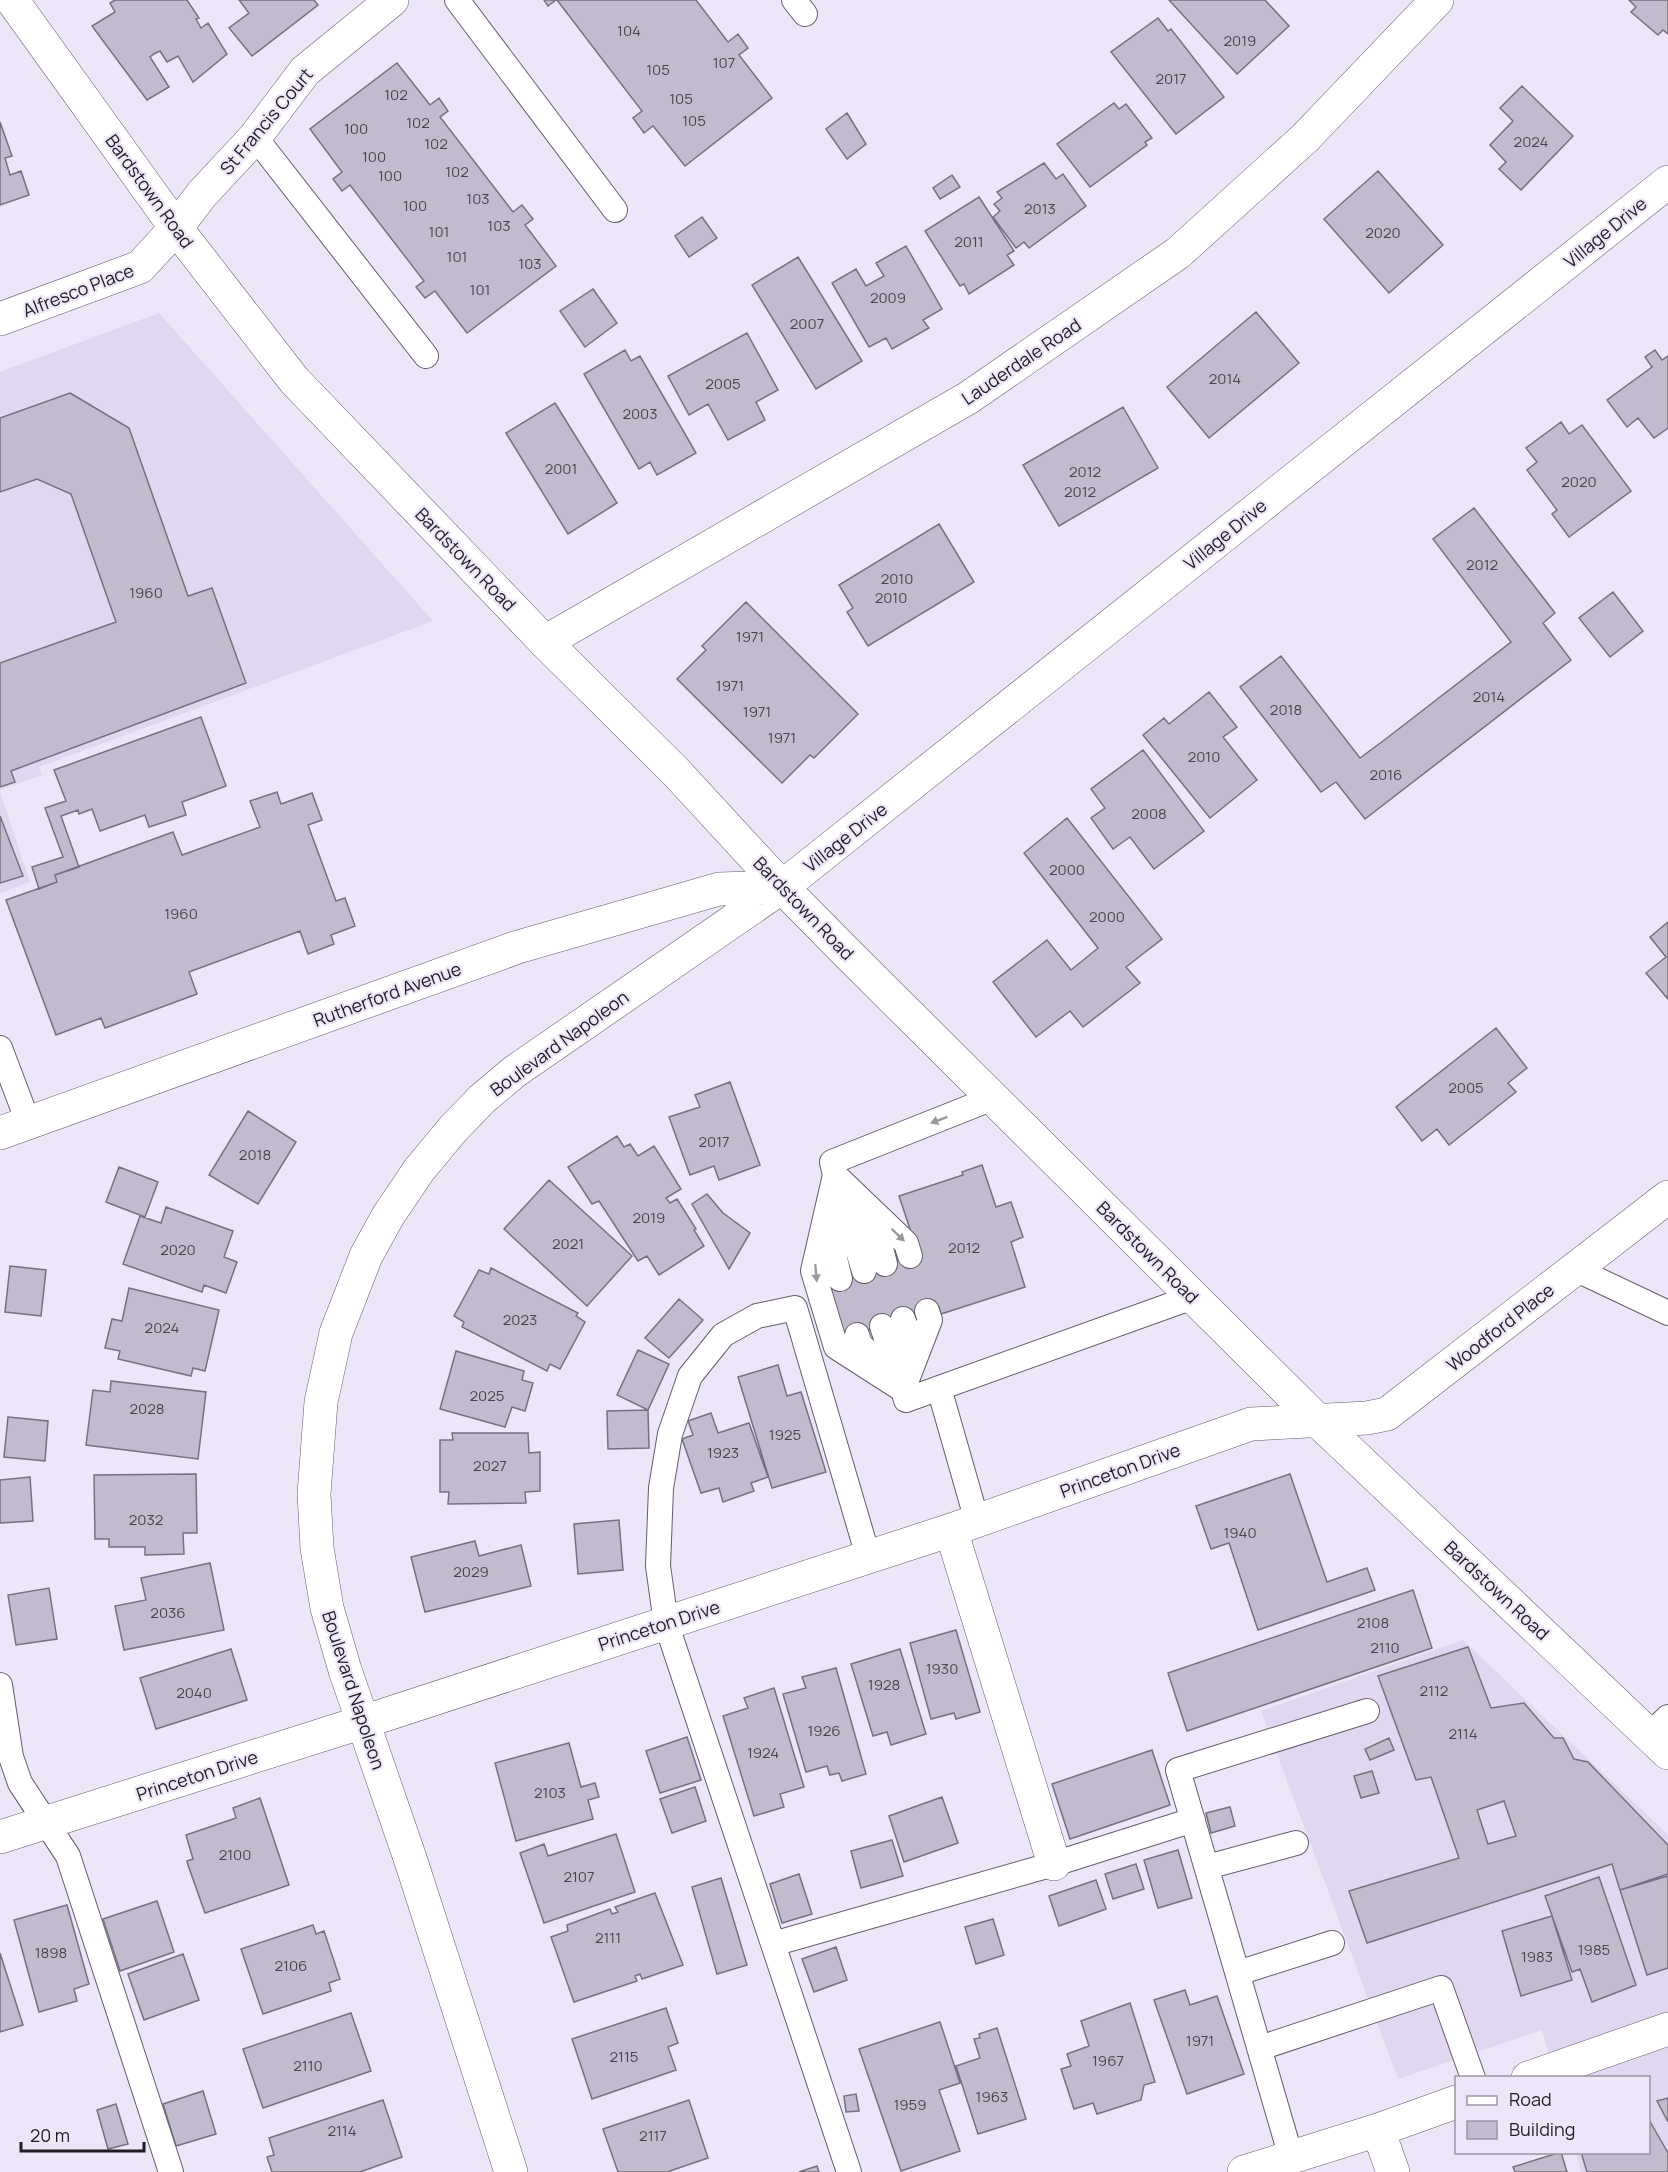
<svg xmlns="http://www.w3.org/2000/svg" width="1668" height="2172" font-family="Manrope,sans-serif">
<rect width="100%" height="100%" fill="#ede5f8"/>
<!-- built -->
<path fill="#e1d7f1" d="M159,313L433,621L39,767L42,775L0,790V372Z
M0,792L30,882L0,893Z
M1463,1640L1668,1835V2172H1581L1576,2153L1648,2152V2078L1555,2077L1542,2030L1398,2079L1261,1711Z"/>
<!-- building -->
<path fill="#c2bbcd" stroke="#767080" stroke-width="1.5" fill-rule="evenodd" d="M115,0H187L199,18L196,19L201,28L208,23L227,54L193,82L178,56L167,62L160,51L154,54L150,57L169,87L147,100L92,26L115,12L110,3Z
M239,0H314L318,5L252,56L229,28L249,13Z
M544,0H556L548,6Z
M557,0H696L728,42L738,34L748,48L739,55L772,98L685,166L654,127L653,126L644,133L633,118L642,111Z
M1169,0H1265L1289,26L1237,74Z
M1629,0H1668V34L1663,30L1658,35L1631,12L1636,7Z
M1158,18L1168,31L1171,29L1224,97L1176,134L1111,52Z
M397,63L430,105L439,98L448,111L440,117L513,212L522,205L533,219L525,225L556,266L467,333L435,291L425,298L416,287L424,281L350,185L342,191L333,179L342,172L310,129Z
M1522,86L1573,136L1521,190L1499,169L1506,162L1490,145L1513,121L1500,108Z
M1114,103L1119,109L1126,104L1152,138L1145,142L1147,145L1090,187L1057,144Z
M847,113L866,144L847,159L826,129Z
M0,122L12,156L5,158L10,175L21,171L29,195L0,205Z
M1044,163L1056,179L1063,174L1086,206L1029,248L1024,242L1016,248L993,217L1000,211L994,204L1002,198L997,192Z
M1378,171L1443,245L1389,293L1324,219Z
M952,175L960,187L940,199L933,188Z
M979,197L1014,251L1007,255L1014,265L969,294L964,284L960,286L925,231Z
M702,217L717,238L689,257L675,236Z
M906,246L942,309L923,320L929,328L892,349L886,338L869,347L832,283L856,269L866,286L884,276L876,263Z
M798,257L862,361L816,389L752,285Z
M593,289L617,323L585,347L560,311Z
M1256,312L1299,363L1209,438L1167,387Z
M747,333L778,390L756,402L765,420L728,440L708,404L689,415L668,376Z
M625,350L631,361L640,356L696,453L657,475L650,462L639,469L584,374Z
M1655,350L1662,360L1668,356V428L1654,438L1638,418L1627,427L1607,400L1652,367L1645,357Z
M70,393L129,428L188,596L212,588L246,683L11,771L15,782L0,787V663L116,622L71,494L37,479L0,492V418Z
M555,403L617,503L568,534L506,433Z
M1123,407L1158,468L1059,526L1023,465Z
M1561,422L1569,434L1582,425L1631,491L1569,537L1552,514L1557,510L1527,470L1537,462L1526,448Z
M1474,508L1555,613L1543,623L1571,660L1365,819L1336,782L1321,792L1240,687L1281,656L1360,758L1387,738L1511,642L1433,539Z
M939,524L974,582L868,646L847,612L853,608L839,585Z
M1613,592L1643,631L1610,657L1579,618Z
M746,602L858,714L814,758L810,755L782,783L677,679L706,650L702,646Z
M1209,692L1237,727L1223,737L1257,780L1210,818L1143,735L1164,718L1169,724Z
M201,717L226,786L182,802L186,815L149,827L145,815L100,831L92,809L79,814L78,810L61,816L79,867L55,875L57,882L39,889L32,867L63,857L45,808L66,801L54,770Z
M1143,750L1204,831L1154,869L1130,837L1113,849L1091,818L1105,808L1091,789Z
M277,792L281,804L312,793L322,820L308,825L336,901L345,898L355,926L331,935L334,944L308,954L300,931L189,972L197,994L105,1028L101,1018L56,1035L6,900L57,882L55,875L173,832L182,855L260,827L250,801Z
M0,816L23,876L0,883Z
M1067,818L1162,939L1126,967L1140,983L1083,1027L1070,1011L1036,1037L993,982L1047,940L1071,970L1098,948L1024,853Z
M1668,922V999L1646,973L1666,957L1650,937Z
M1496,1028L1527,1068L1508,1083L1516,1092L1449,1145L1437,1129L1422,1141L1396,1107Z
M730,1082L760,1165L719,1180L714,1166L690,1175L669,1117L700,1107L695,1095Z
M248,1111L296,1142L258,1204L209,1175Z
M617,1136L624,1147L630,1144L638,1156L654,1146L681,1189L666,1198L670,1203L677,1199L696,1229L694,1230L704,1246L659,1275L647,1256L638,1261L599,1201L592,1204L568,1167Z
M982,1165L996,1207L1011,1202L1023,1237L1011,1242L1025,1287L941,1314L939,1307L842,1339L824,1284L918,1253L899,1196L963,1175L962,1172Z
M119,1167L158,1182L145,1217L106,1202Z
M549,1180L632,1256L587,1306L504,1229Z
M707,1194L723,1213L750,1233L729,1269L692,1204Z
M166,1207L233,1231L224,1257L237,1262L226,1293L204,1285L202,1292L123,1264L140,1216L161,1223Z
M10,1266L46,1270L41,1316L5,1312Z
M491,1268L578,1313L576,1316L585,1322L560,1369L550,1364L547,1371L462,1327L464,1322L454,1316L479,1270L489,1274Z
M129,1288L219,1310L205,1371L193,1368L191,1376L118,1359L120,1351L105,1348L112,1319L122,1321Z
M679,1299L703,1320L669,1358L645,1338Z
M638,1350L669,1364L648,1410L617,1395Z
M456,1351L524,1371L522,1380L533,1383L525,1411L512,1407L505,1427L440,1409Z
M778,1365L787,1396L801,1392L826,1472L772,1488L738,1377Z
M111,1381L206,1392L198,1459L86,1445L93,1390L110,1392Z
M648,1410L649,1448L608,1449L607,1411Z
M711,1413L718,1433L749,1423L768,1477L751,1483L754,1491L723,1502L719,1488L701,1493L682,1439L693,1435L688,1421Z
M8,1417L48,1421L45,1461L4,1457Z
M452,1433H528L529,1453L540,1452V1491L525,1492L526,1503L448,1504L449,1492H440V1440H453Z
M196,1474L197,1533H183L184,1554L145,1555V1547H109V1539H95L94,1475Z
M1290,1474L1327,1582L1367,1568L1375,1590L1258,1630L1229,1543L1211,1549L1196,1506Z
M30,1477L33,1521L0,1523V1480Z
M619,1520L623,1570L578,1574L574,1524Z
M475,1541L479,1556L521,1545L531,1586L425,1612L411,1557Z
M210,1563L224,1630L124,1650L115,1606L146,1600L141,1578Z
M49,1588L57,1639L16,1645L8,1595Z
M1413,1590L1432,1648L1187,1731L1168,1673Z
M956,1630L980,1712L956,1719L954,1713L931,1719L910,1643Z
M1468,1647L1491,1708L1524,1703L1554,1738H1563L1574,1759L1588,1762L1668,1845V1874L1620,1890L1612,1864L1367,1943L1349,1891L1459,1858L1431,1777L1416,1780L1378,1676ZM1504,1801L1516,1836L1488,1844L1477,1810Z
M231,1649L247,1700L156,1729L140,1678Z
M900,1649L926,1734L891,1745L887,1732L873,1736L851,1664Z
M836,1668L866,1774L842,1781L839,1773L830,1775L827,1766L806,1772L783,1694L806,1688L802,1677Z
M774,1688L804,1787L780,1794L784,1807L754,1816L723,1716L748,1708L744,1698Z
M687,1737L701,1780L660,1793L646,1751Z
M1389,1738L1394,1750L1370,1760L1365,1749Z
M569,1743L581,1787L595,1783L599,1797L588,1800L593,1819L516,1841L495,1763Z
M1152,1750L1170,1805L1070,1839L1052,1784Z
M1372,1771L1379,1793L1361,1798L1354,1776Z
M695,1787L706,1821L672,1833L660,1799Z
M942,1797L958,1843L904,1862L889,1816Z
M260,1798L289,1885L205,1913L188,1865L187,1861L193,1859L186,1835L236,1818L233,1808Z
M1230,1807L1235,1826L1211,1833L1206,1813Z
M616,1834L635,1892L544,1923L520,1853L544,1844L548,1856Z
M892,1840L903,1876L861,1888L851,1851Z
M1178,1850L1192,1898L1158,1908L1144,1860Z
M1136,1864L1144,1889L1113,1899L1105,1874Z
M799,1874L812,1914L782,1923L770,1884Z
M1668,1876V1968L1647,1975L1620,1890Z
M1599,1877L1636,1985L1592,2002L1580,1969L1572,1972L1545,1896Z
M721,1878L747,1965L717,1974L692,1887Z
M1096,1880L1106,1909L1059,1926L1049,1896Z
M655,1893L683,1965L642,1979L640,1974L635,1976L637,1981L574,2002L551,1937L568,1931L567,1925L610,1909L612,1914L618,1912L615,1907Z
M157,1901L174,1952L120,1971L103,1919Z
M67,1905L89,1984L74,1989L77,2001L39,2012L14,1920Z
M1552,1916L1572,1980L1521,1996L1502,1931Z
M993,1919L1004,1955L976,1964L965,1927Z
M313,1925L316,1934L324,1931L340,1979L329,1983L331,1991L263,2014L241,1949Z
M836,1947L847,1980L814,1992L802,1959Z
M0,1953L23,2025L0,2032Z
M183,1954L199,2000L144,2020L128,1974Z
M1185,1990L1190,2005L1217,1996L1244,2074L1187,2094L1154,2000Z
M1130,2003L1155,2082L1144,2085L1141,2100L1097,2114L1093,2103L1074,2109L1061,2069L1071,2066L1067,2054L1089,2046L1081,2021Z
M666,2008L678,2043L668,2047L676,2070L592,2099L572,2039Z
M351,2013L371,2071L263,2108L243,2049Z
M940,2022L960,2083L939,2090L960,2151L901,2171L859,2049Z
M997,2028L1026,2119L978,2134L956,2066L980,2058L974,2039L980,2038L979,2034Z
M203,2091L216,2134L176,2146L163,2104Z
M856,2094L859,2111L846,2112L844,2096Z
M1668,2098V2122L1657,2101Z
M383,2100L402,2157L360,2172H272L267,2157L274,2155L269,2138Z
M689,2100L708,2158L667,2172H618L603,2129Z
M116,2104L128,2144L108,2149L97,2110Z
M1648,2118L1668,2153V2172H1587L1581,2152H1648Z
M1561,2152L1567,2172H1515L1513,2167Z
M817,2166L819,2172H799Z"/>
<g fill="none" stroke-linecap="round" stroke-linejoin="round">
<!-- lane casing -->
<g stroke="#645d6d" stroke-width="26">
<path id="lane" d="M457,0L615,210
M794,0L805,14
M255,137L426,356
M0,1048L28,1122
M835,1175L813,1271L836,1347L903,1390
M852,1202L882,1252L885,1264
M845,1208L864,1271
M835,1219V1259L840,1279
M910,1256L906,1243L835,1175L832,1162L993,1098
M1575,1269L1668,1313
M927,1311L930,1320L903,1390L906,1400L1193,1297
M903,1319L908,1332L905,1363
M882,1326L900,1382
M857,1335L860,1344L881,1366
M939,1388L977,1521
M0,1685L11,1757L20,1783L68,1856L171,2172
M1649,1735L1668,1717
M1207,1867L1296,1843
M773,1944L1054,1864L1193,1820
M1238,1973L1332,1943
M1260,2048L1441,1988L1473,2078
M1291,2157L1178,1770L1367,1711
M849,2172L666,1623L658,1566L661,1488L670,1434L690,1376L723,1335L757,1316L795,1308L868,1556"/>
</g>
<!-- street casing -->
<g stroke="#645d6d" stroke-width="34">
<path id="street" d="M0,319L140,267L176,228L202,194L255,137L305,71L392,0
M545,642L968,398L1178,253L1305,138L1437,0
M0,1133L518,947L719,889L782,887
M951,1530L1054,1864
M0,1837L363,1722L951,1530L1251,1424L1367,1418L1387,1414L1668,1197
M1528,2078L1668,2029
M1378,2130L1393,2172
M511,2172L411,1861L345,1670L327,1608L317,1548L314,1494L321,1402L336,1333L366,1256L388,1216L419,1170L453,1129L482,1099L514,1072L782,887L1668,182
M1244,2172L1378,2130L1456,2102"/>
</g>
<!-- primary casing -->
<g stroke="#645d6d" stroke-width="34">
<path id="primary" d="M12,0L176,228L294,380L545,642L676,772L782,887L849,955L1318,1421L1668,1753"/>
</g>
<!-- lane -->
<use href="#lane" stroke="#fff" stroke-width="24"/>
<!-- street -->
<use href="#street" stroke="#fff" stroke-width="33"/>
<!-- primary -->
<use href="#primary" stroke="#fff" stroke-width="33"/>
</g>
<!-- one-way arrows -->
<defs><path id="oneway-solid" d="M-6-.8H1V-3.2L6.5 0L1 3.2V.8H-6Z" transform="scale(1.5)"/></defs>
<g fill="#9a999c">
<use href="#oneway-solid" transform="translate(939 1120) rotate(159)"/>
<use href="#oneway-solid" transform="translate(898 1235) rotate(44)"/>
<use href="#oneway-solid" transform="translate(816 1273) rotate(85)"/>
</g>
<g text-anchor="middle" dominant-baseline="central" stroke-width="4.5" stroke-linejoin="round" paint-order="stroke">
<!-- number labels -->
<g font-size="15" fill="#48444e">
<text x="629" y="30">104</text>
<text x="1240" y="40">2019</text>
<text x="724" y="62">107</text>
<text x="658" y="69">105</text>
<text x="1171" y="78">2017</text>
<text x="396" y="94">102</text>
<text x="681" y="98">105</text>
<text x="694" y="120">105</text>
<text x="418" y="122">102</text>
<text x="356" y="128">100</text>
<text x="1531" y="141">2024</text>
<text x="436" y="143">102</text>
<text x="374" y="156">100</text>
<text x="457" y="171">102</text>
<text x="390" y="175">100</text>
<text x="478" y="198">103</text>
<text x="415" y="205">100</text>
<text x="1040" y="208">2013</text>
<text x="499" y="225">103</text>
<text x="439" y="231">101</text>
<text x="1383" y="232">2020</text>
<text x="969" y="241">2011</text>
<text x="457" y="256">101</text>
<text x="530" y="263">103</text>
<text x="480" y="289">101</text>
<text x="888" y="297">2009</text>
<text x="807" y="323">2007</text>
<text x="1225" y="378">2014</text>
<text x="723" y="383">2005</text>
<text x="640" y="413">2003</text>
<text x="561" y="468">2001</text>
<text x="1085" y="471">2012</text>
<text x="1579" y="481">2020</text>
<text x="1080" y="491">2012</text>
<text x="1482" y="564">2012</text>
<text x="897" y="578">2010</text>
<text x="146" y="592">1960</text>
<text x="891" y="597">2010</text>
<text x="750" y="636">1971</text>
<text x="730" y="685">1971</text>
<text x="1489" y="696">2014</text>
<text x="1286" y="709">2018</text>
<text x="757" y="711">1971</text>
<text x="782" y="737">1971</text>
<text x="1204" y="756">2010</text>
<text x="1386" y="774">2016</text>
<text x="1149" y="813">2008</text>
<text x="1067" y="869">2000</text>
<text x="181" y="913">1960</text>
<text x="1107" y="916">2000</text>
<text x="1466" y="1087">2005</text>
<text x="714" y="1141">2017</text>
<text x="255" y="1154">2018</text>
<text x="649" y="1217">2019</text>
<text x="568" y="1243">2021</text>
<text x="964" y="1247">2012</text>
<text x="178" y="1249">2020</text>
<text x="520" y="1319">2023</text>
<text x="162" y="1327">2024</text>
<text x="487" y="1395">2025</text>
<text x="147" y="1408">2028</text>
<text x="785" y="1434">1925</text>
<text x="723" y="1452">1923</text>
<text x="490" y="1465">2027</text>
<text x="146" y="1519">2032</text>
<text x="1240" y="1532">1940</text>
<text x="471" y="1571">2029</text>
<text x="168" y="1612">2036</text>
<text x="1373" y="1622">2108</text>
<text x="1385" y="1647">2110</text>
<text x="942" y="1668">1930</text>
<text x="884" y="1684">1928</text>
<text x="1434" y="1690">2112</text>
<text x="194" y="1692">2040</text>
<text x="824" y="1730">1926</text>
<text x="1463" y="1733">2114</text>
<text x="763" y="1752">1924</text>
<text x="550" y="1792">2103</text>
<text x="235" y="1854">2100</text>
<text x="579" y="1876">2107</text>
<text x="608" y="1937">2111</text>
<text x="1594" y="1949">1985</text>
<text x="51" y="1952">1898</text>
<text x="1537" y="1956">1983</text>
<text x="291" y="1965">2106</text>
<text x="1200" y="2040">1971</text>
<text x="624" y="2056">2115</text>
<text x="1108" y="2060">1967</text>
<text x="308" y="2065">2110</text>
<text x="992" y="2096">1963</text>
<text x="910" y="2104">1959</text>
<text x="342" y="2130">2114</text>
<text x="653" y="2135">2117</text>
</g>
<!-- street labels -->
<g font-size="18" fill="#1f1c23" stroke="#ede5f8">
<text transform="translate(266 121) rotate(-50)">St Francis Court</text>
<text transform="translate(150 191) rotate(54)">Bardstown Road</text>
<text transform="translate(1605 232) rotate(-39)">Village Drive</text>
<text transform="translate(78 290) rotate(-21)">Alfresco Place</text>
<text transform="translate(1021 361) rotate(-34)">Lauderdale Road</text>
<text transform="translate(1225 534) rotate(-39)">Village Drive</text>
<text transform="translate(466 559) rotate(46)">Bardstown Road</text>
<text transform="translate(845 837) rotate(-38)">Village Drive</text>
<text transform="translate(804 908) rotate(46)">Bardstown Road</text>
<text transform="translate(387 994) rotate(-20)">Rutherford Avenue</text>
<text transform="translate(559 1043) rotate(-36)">Boulevard Napoleon</text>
<text transform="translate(1148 1252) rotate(45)">Bardstown Road</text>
<text transform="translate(1500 1327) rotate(-38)">Woodford Place</text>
<text transform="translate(1120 1470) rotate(-20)">Princeton Drive</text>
<text transform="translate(1497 1590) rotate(43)">Bardstown Road</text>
<text transform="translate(659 1625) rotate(-18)">Princeton Drive</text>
<text transform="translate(354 1690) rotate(72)">Boulevard Napoleon</text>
<text transform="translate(197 1775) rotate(-18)">Princeton Drive</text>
</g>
</g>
<!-- legend -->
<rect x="1455" y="2076" width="195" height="78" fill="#ede5f8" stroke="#9b95a3" stroke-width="1.5"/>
<rect x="1467" y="2096" width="30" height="9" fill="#ffffff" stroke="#9b95a3" stroke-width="1.5"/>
<text x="1509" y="2106" font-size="18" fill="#1f1c23">Road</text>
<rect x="1467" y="2121" width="30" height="18" fill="#c2bbcd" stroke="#9b95a3" stroke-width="1.5"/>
<text x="1509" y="2136" font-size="18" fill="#1f1c23">Building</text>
<!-- scale -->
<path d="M21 2142v9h123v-9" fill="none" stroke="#1f1c23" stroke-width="3"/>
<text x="30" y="2142" font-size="18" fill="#1f1c23" stroke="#ede5f8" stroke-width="4.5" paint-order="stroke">20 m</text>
</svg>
